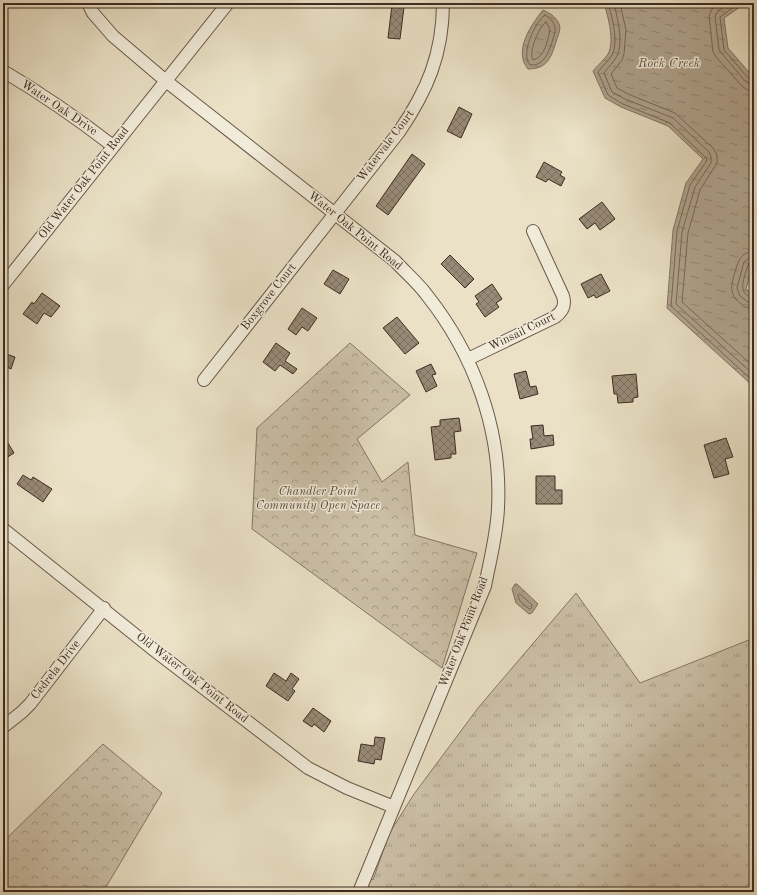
<svg xmlns="http://www.w3.org/2000/svg" width="757" height="895" font-family="'Old Standard TT',serif">
<defs>
<pattern id="grass-tufts" width="24" height="20" patternUnits="userSpaceOnUse"><rect width="24" height="20" fill="#cdc2aa"/><path d="M3 7l-1-3M5 7V3M7 7l1-3M15 17l-1-3M17 17v-4M19 17l1-3" fill="none" stroke="#a89e8a"/></pattern>
<pattern id="forest-crowns" width="20" height="18" patternUnits="userSpaceOnUse"><rect width="20" height="18" fill="#cdc2aa"/><path d="M2 6a3 3 0 1 1 6 0M12 15a3 3 0 1 1 6 0" fill="none" stroke="#a89e8a"/></pattern>
<pattern id="water-ripples" width="26" height="14" patternUnits="userSpaceOnUse"><rect width="26" height="14" fill="#b0a38e"/><path d="M2 4q2-2 4 0t4 0M15 11q2-2 4 0t4 0" fill="none" stroke="#918574"/></pattern>
<pattern id="building-cross-hatch" width="8" height="8" patternUnits="userSpaceOnUse"><rect width="8" height="8" fill="#988a77"/><path d="M0 0l8 8M0 8l8-8" fill="none" stroke="#7d7161"/></pattern>
</defs>
<rect width="100%" height="100%" fill="#eae1c6"/>
<filter id="stains"><feTurbulence type="fractalNoise" baseFrequency=".005" numOctaves="4"/><feColorMatrix values="0 0 0 0 .2 0 0 0 0 .09 0 0 0 0 .02 0 0 0 .5 -.17"/></filter>
<radialGradient id="worn" r=".72"><stop offset=".6" stop-color="#630" stop-opacity="0"/><stop offset="1" stop-color="#630" stop-opacity=".3"/></radialGradient>
<!-- grass -->
<path fill="url(#grass-tufts)" stroke="#867666" d="M576,593L640,683L754,638V892H359L366,875L373,880L389,834L414,794L478,708Z"/>
<!-- forest -->
<path fill="url(#forest-crowns)" stroke="#867666" d="M350,343L410,395L357,439L382,482L408,462L415,535L477,553L442,668L252,529L257,428Z
M103,744L162,793L103,892H3V842Z"/>
<!-- water -->
<path fill="url(#water-ripples)" stroke="#837362" d="M604,3H746L724,18L728,48L754,78V260L746,289L754,295V387L667,308L673,230L686,183L703,159L668,126L621,107L605,98L593,71C598,65 604,60 608,54C615,41 608,17 604,3Z
M543,10C550,13 558,18 560,27C560,32 557,38 556,42C551,58 547,69 528,69C513,51 531,25 543,10Z
M515,584H517L538,604L532,613L529,614L516,603L512,589Z"/>
<g fill="none" stroke-linecap="round" stroke-linejoin="round">
<!-- shore -->
<path stroke="#786758" stroke-width="1" d="M608,3C612,17 619,42 612,55C608,62 602,66 598,72L608,95L623,104L670,123L707,159L706,162L690,185L677,231L671,306L754,382
M614,3C617,18 624,41 617,56C614,62 608,67 604,73L612,92L625,99L673,118L709,152L711,157V163L695,187L682,232L676,304L754,375
M620,3L626,30L624,54L622,60L611,74L617,88L628,94L675,113L713,148L717,155V163L700,190L688,233L682,302L754,367
M719,3L712,9L709,16L713,52L716,57L742,86L747,90L754,91
M730,3L718,11L715,16L719,50L746,82L754,85
M739,3L720,17L724,50L749,79L754,80
M545,15C549,17 554,22 555,27C556,30 554,36 553,39C549,51 545,66 530,65C520,54 535,22 545,15Z
M546,22L550,29C548,40 545,57 533,60C528,52 539,27 546,22Z
M754,251C741,252 738,261 735,272C731,285 729,294 740,303C744,307 748,309 754,309
M754,257L749,258L744,262L737,288L740,296L748,302L754,303
M754,262L751,263L748,265C745,276 735,295 754,298
M520,594L532,605L531,609H529L520,601L518,596Z"/>
</g>
<!-- building -->
<path fill="url(#building-cross-hatch)" stroke="#3f2b21" d="M392,5L404,7L400,39L388,38Z
M459,107L472,114L461,138L447,131Z
M412,154L425,164L388,215L376,206Z
M544,162L562,172L560,175L565,178L561,186L548,179L546,182L536,177Z
M602,202L615,219L600,230L595,223L587,229L579,219Z
M450,255L474,279L465,288L441,264Z
M333,270L349,279L340,294L324,284Z
M601,274L610,291L596,298L594,295L588,298L581,284Z
M492,284L502,299L496,303L499,307L485,317L476,304L479,302L475,296Z
M42,293L60,306L51,317L44,313L37,324L23,314L32,302L34,304Z
M302,308L317,318L308,331L302,327L296,335L288,329Z
M397,317L419,343L405,354L383,328Z
M276,343L290,353L285,361L297,369L293,374L280,365L275,371L263,362Z
M3,353L15,357L11,369L3,365Z
M431,364L436,374L432,375L437,386L426,392L416,371Z
M526,371L530,387L536,386L538,394L520,399L514,374Z
M636,374L638,397L633,398V402L618,403L617,394H614L612,376Z
M459,418L461,431L454,432L456,454H451V458L435,460L431,427L440,426V420Z
M543,425L544,436L553,435L554,445L531,449L530,439H533L531,426Z
M3,435L14,453L3,460Z
M726,438L733,457L725,459L729,474L714,478L704,445Z
M23,475L31,480L33,477L52,489L43,502L17,484Z
M536,476H555V490H562V504H536Z
M274,673L286,681L291,673L299,679L292,689L295,691L288,701L266,686Z
M313,708L331,721L324,732L314,724L312,727L303,721Z
M375,737L385,738L381,760L375,759L374,764L358,761L361,744L374,746Z"/>
<g fill="none" stroke-linecap="round" stroke-linejoin="round">
<!-- minor casing -->
<g stroke="#6a584a" stroke-width="14">
<path id="minor" d="M88,3L93,13L113,36L166,81L395,261C405,272 417,282 426,294C474,354 502,430 498,508C497,534 490,560 485,586L359,892
M3,71C42,94 78,119 113,146
M3,285L228,3
M468,359L555,317C562,312 566,306 563,296L533,231
M204,380L399,132C427,91 443,54 443,3
M3,529L154,650L308,768L347,788L394,807
M3,727L22,712L30,704L104,608"/>
</g>
<!-- minor -->
<use href="#minor" stroke="#f1ecda" stroke-width="12"/>
</g>
<g text-anchor="middle" dominant-baseline="central" stroke-width="3" stroke-linejoin="round" paint-order="stroke">
<!-- street labels -->
<g font-size="12" fill="#3f2b21" stroke="#f1ecda">
<text transform="translate(59 108) rotate(34)">Water Oak Drive</text>
<text transform="translate(386 146) rotate(-53)">Watervale Court</text>
<text transform="translate(84 183) rotate(-52)">Old Water Oak Point Road</text>
<text transform="translate(355 231) rotate(39)">Water Oak Point Road</text>
<text transform="translate(269 297) rotate(-52)">Boxgrove Court</text>
<text transform="translate(522 332) rotate(-26)">Winsail Court</text>
<text transform="translate(464 632) rotate(-69)">Water Oak Point Road</text>
<text transform="translate(56 670) rotate(-52)">Cedrela Drive</text>
<text transform="translate(192 678) rotate(38)">Old Water Oak Point Road</text>
</g>
<!-- park labels -->
<g font-size="12" font-style="italic" fill="#5b493c" stroke="#f1ecda">
<text x="318" y="492">Chandler Point<tspan x="318" dy="14">Community Open Space</tspan></text>
</g>
<!-- water labels -->
<g font-size="13" font-style="italic" fill="#614f42" stroke="#f1ecda">
<text x="669" y="63">Rock Creek</text>
</g>
</g>
<!-- margin -->
<rect width="757" height="895" fill="none" stroke="#eae1c6" stroke-width="16"/>
<rect x="4" y="4" width="749" height="887" fill="none" stroke="#3f2b21" stroke-width="2"/>
<rect x="8" y="8" width="741" height="879" fill="none" stroke="#3f2b21"/>
<rect width="100%" height="100%" filter="url(#stains)"/>
<rect width="100%" height="100%" fill="url(#worn)"/>
</svg>
